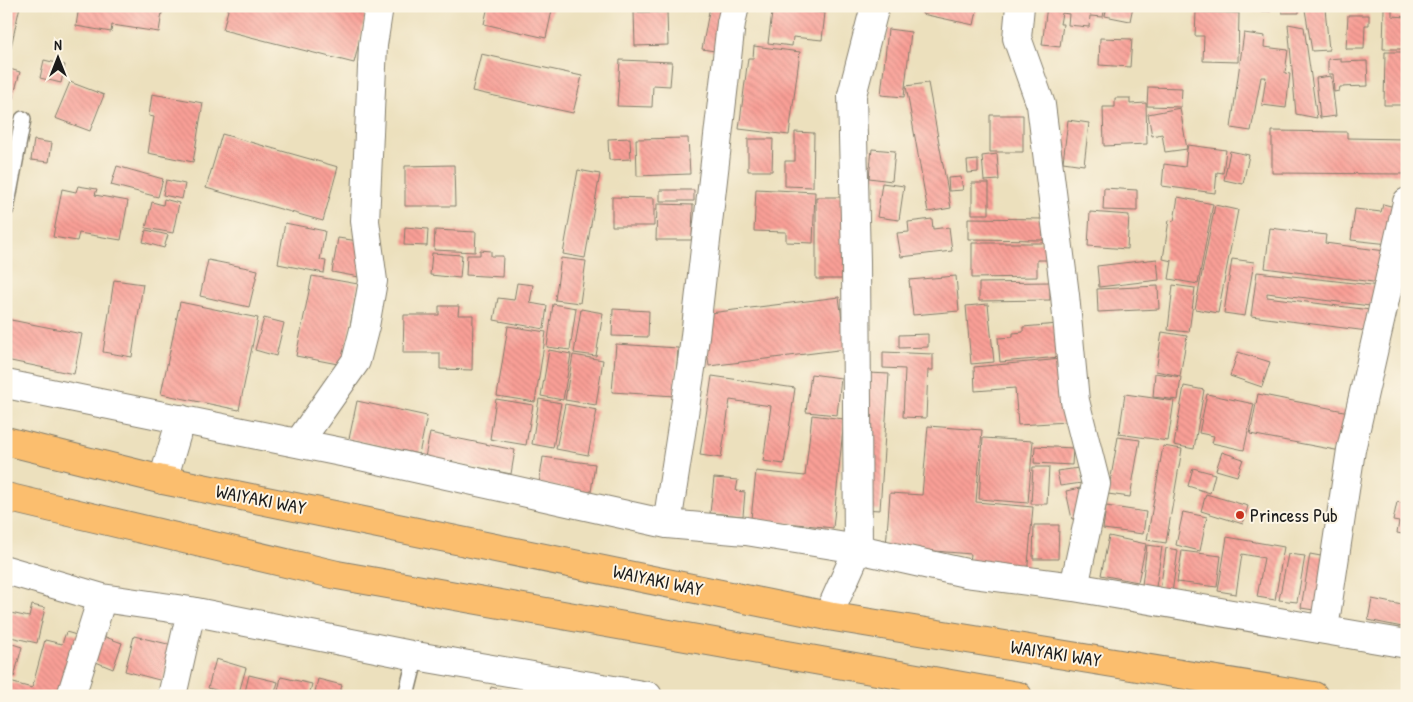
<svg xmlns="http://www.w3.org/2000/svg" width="1413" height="702" font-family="'Patrick Hand',sans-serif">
<defs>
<pattern id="building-back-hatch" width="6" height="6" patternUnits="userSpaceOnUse" patternTransform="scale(1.25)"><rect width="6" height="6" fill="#f99f96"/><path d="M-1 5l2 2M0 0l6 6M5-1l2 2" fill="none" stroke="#d58881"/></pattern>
</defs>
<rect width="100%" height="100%" fill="#fcf5e5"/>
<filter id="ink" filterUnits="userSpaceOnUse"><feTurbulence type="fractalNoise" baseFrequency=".02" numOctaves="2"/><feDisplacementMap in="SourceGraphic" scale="10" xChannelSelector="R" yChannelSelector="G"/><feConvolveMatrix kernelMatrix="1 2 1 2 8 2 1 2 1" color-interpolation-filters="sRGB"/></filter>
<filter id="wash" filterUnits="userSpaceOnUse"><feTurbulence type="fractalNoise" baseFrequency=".0096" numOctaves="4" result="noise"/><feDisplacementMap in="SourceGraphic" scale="20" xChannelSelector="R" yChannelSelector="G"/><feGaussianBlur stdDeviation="1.12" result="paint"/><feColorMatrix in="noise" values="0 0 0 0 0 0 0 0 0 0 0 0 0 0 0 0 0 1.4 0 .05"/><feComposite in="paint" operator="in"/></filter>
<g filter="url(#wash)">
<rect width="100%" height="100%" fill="#ece0bd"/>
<g id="blocks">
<!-- building -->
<path fill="url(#building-back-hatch)" d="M6,6H20L9,56L6,55Z
M79,6H163L159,32L112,25L111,32L76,26Z
M229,6H334L366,14L354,63L223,30Z
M488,6H553L546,38L484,24Z
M710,6H728L721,52L702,49Z
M773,6L825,13L822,40L793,37L792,46L768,43Z
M924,6H978L974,25L922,14Z
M1047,6H1105L1103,17L1090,16L1089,27L1068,25L1069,14L1062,13L1060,24H1063L1060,47L1042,45Z
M1107,6H1133L1130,21L1105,16Z
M1252,6H1272L1271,11H1251Z
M1282,6H1299V13H1282Z
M1325,8L1329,50L1312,51L1305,10Z
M1384,8H1392V16L1407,17V49H1383Z
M634,12H667L668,45L635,46Z
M1196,12L1239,13L1238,62L1203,61L1204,36H1195Z
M1348,15H1369V25H1365L1364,49H1346Z
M1288,24L1304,27L1317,118L1296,114Z
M888,29L911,32L904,97L881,95Z
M1244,33L1265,36L1264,47L1288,50L1285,73L1290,74L1286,108L1262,105L1266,77H1261L1251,131L1231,128Z
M1100,38L1132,39L1130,67L1099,65Z
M754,46L800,52L789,135L739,129L748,58H753Z
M1385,52H1407V105H1384Z
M481,54L582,76L573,113L472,91Z
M1341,58V62L1367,61L1368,86L1340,87L1339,91L1334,92L1333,74H1328V59Z
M44,60L65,65L61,83L40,78Z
M620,60L672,62L670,86L653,85L652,107L617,106Z
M6,68L20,72L13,98L6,97Z
M1331,76L1336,116L1320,118L1316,78Z
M70,82L104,95L90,131L55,118Z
M928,83L951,208L928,212L906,86Z
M1148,87L1182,88L1181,107L1147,106Z
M152,94L203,103L193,162L148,153L154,117L149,116Z
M1115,98H1130V104L1146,103L1147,144L1104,146L1103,107H1115Z
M1180,108L1187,149L1188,145L1226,150L1223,173L1217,172L1215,193L1162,186L1164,164L1185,167L1187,149L1165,152L1162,134L1152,136L1148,114Z
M990,115H1023V152H990Z
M1068,120L1089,123L1084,165L1063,162Z
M1272,131L1347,132V138L1407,139V174L1272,173Z
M795,132L814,133L813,187L785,186V161H795Z
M222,134L338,167L323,221L206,188Z
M630,138L631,159L609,160L608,139Z
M688,138L690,174L637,176L636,139Z
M748,139H773L772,171H748Z
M34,140L52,143L49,162L31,160Z
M872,149L895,151L892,181L869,178Z
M1230,151L1249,155L1243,184L1224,180Z
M997,154L999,180L984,181L982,156Z
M978,160V172L968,173L967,161Z
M454,165L455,206H405V166Z
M117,166L163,179L158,197L111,185Z
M578,170L600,174L585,258L563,254Z
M961,177L963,190L949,191L948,178Z
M166,180L185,184L182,199L163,195Z
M882,183L904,186L899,220L877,217Z
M972,183H989V214H972Z
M78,186L97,189L95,195L128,201L121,240L79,233L77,241L53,237L62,189L76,192Z
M1104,188L1137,190V211L1103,210Z
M756,189L815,192L813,243L786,242V232L754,231Z
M660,190H694V201H660Z
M612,197L654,198V226H612Z
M816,197H845V279H816Z
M1178,197L1213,204L1198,284L1169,279L1172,261L1163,259L1169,220L1174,221Z
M164,199L179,203L173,233L146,228L152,202L163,205Z
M657,204L693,205L692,240H656Z
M1383,204L1403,209L1399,245L1351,240L1355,209L1381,212Z
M1215,205L1238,210L1218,313L1195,309Z
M1090,212L1129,215L1127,249L1088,246Z
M968,218L1043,219V240L968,239Z
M932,219L933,229L949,227L952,251L901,257L897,233L909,232L908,222Z
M285,223L325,231L320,260L326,261L324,273L278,264Z
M405,227L428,229L427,246L404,245Z
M1270,228L1326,235L1325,243L1400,253L1396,285L1265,268Z
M146,230L168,235L164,248L143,242Z
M435,230L476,232L475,252L434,250Z
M338,238L365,242L359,277L332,272Z
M972,243H1047V260H1037V277L972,278Z
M480,250L491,251V256H503L502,277L466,275L467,255H480Z
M432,253L462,255L460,278L430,275Z
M561,258L586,261L580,303L555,300Z
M1157,259L1159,280L1099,287L1097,266Z
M1232,259L1254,262L1245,316L1224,313Z
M208,260L258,270L249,307L200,296Z
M1257,272L1380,286L1378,307L1267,293V297L1378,311L1375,332L1251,316Z
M312,276L358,284L343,365L296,356Z
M956,276L959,311L913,315L909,280Z
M114,280L143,284L132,357L103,352Z
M1050,282V300L979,301V283Z
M517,283L533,285L530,303L547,306L544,329L494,320L498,298L514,300Z
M1173,285L1195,288L1189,332L1168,330Z
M1158,286L1159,309L1098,312L1097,289Z
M839,297L846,349L709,366L702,314Z
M180,302L258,318L239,410L161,394Z
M553,304L576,308L570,350L547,347Z
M988,304L994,362L971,364L966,306Z
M439,306H459L458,315H473L472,370L440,369V353H403L404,315H439Z
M581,309L603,313L596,356L574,353Z
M613,309L649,311L648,337L612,336Z
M264,318L284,323L276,356L255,350Z
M6,319L82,334L74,374L6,360Z
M1058,324L1061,357L1000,362L998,338L1013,337V333L1023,332V327Z
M508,326L546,332L535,402L497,396Z
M1162,332L1187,336L1180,376L1156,371Z
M928,334V347L899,348V335Z
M616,344L678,348L675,396L612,392Z
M549,350L571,354L563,400L541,396Z
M883,352L933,354V370H928L926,418L903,417L905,369L883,368Z
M1238,352L1270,362L1262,387L1230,376Z
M573,355L603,360L596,405L565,400Z
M1062,359L1067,422L1018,425L1015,388L975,391L974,367Z
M869,373L889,374L880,510L861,509Z
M1155,373L1181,377L1178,400L1153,397Z
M811,374L841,378L837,415L806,412Z
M712,376L795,388L784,464L763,461L771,406L730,400L721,458L700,455Z
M1184,386L1204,390L1194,449L1174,445Z
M1125,394L1174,401L1168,441L1119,434Z
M1207,394L1254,404L1244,450L1212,443L1214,436L1199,433Z
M1258,394L1354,413L1346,452L1250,434Z
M496,399L533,405L526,445L490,439Z
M539,399L561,403L553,448L532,444Z
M357,401L427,416L419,454L349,439Z
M565,404L597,410L588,455L556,449Z
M812,415L844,419L833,528L751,519L756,471L805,476Z
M928,426L982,430L976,502L1033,507L1027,576L969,571L971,554L886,547L890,493L922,495Z
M430,433L515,450L511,474L425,457Z
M1118,437L1140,440L1130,497L1108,494Z
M983,438L1033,441L1028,503L979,499Z
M1035,446L1073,448L1072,465L1034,463Z
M1163,446L1182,449L1166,543L1147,540Z
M1222,452L1243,459L1237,476L1216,470Z
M543,457L595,464L591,492L539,484Z
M1033,467H1049L1047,504H1031Z
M1079,468L1082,483L1060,486L1057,471Z
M1193,468L1215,474L1210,493L1188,486Z
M714,478L738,480L736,491L745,492L743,516L710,513Z
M1080,488L1085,517L1072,519L1066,491Z
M1206,494L1248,506L1243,524L1201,511Z
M1407,498V535L1397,533L1399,522L1393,521L1397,502L1405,504Z
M1106,506L1146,512L1143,534L1103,529Z
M1183,512L1207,517L1200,551L1176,545Z
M1034,525H1059L1058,559H1033Z
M1109,536L1146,544L1138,582L1101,575Z
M1227,537L1284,547L1275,600L1257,597L1264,558L1242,554L1236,594L1218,591Z
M1147,545L1162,547L1156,587L1142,585Z
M1166,548L1178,550L1172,593L1160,591Z
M1182,551L1221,556L1217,587L1177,582Z
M1288,554L1305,556L1297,602L1279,600Z
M1310,554L1342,560L1333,613L1301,608Z
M1372,599L1407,606V628L1368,620Z
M32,605L45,608L37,643L6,636V612L29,617Z
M66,632L80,636L63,696H6V681L32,688L45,640L62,644Z
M100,635L122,643L113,669L91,660Z
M134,636L172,645L163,681L125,671Z
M6,642L22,647L14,677L6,675Z
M216,659L246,668L238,696L208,688Z
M249,675L278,682L274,696H244Z
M281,677L312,684L309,696H277Z
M318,679L342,685L339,696H314Z
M491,687L513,692L512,696H489Z
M138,692L149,695V696H137Z"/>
</g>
</g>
<g filter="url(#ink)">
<use href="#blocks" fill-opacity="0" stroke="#847e6c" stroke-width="1"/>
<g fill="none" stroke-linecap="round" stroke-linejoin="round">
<!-- service casing -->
<g stroke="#847e6c" stroke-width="18">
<path id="service" d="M6,209L23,119
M406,696L416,656"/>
</g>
<!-- minor casing -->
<g stroke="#847e6c" stroke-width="30">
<path id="minor" d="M1020,6L1017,38L1041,105L1065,295L1075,401L1096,484L1074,587
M6,384L356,455L667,524L746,531L858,549L966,573L1074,587L1407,644
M299,442L356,361L365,326L373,281L365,221L373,45L379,6
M163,480L181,419
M667,524L692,362L731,23L735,6
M6,570L102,598L191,611L416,656L648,696
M828,616L858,549L856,261L852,95L875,6
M1324,629L1351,450L1407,202
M71,696L102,598
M172,696L191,611"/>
</g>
<!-- trunk casing -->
<g stroke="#847e6c" stroke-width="30">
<path id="trunk" d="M6,441L163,480L828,616L1314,696
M6,497L337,575L1018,696"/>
</g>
<!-- service -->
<use href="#service" stroke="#fff" stroke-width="15"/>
<!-- minor -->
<use href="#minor" stroke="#fff" stroke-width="28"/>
<!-- trunk -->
<use href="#trunk" stroke="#fbbe6e" stroke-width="28"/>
</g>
</g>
<!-- markers -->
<circle fill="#c8321e" stroke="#fcf5e5" stroke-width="2" cx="1240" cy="515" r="5"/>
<g text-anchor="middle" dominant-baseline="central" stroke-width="4" stroke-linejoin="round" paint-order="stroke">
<!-- street labels -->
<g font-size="19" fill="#1c1c1c" stroke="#fcf5e5">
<text transform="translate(261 499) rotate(11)">WAIYAKI WAY</text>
<text transform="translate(658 580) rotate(12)">WAIYAKI WAY</text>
<text transform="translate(1056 653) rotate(9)">WAIYAKI WAY</text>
</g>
<!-- poi labels -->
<g font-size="19" fill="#1c1c1c" stroke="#fcf5e5" text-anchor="start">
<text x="1250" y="515">Princess Pub</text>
</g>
</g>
<!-- margin -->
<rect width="1413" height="702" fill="none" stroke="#fcf5e5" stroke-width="25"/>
<!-- north arrow -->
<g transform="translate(58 58)" stroke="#fcf5e5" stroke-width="4" paint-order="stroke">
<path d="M0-4L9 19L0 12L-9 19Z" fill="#1c1c1c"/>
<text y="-8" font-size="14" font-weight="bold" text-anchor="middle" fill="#1c1c1c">N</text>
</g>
</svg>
